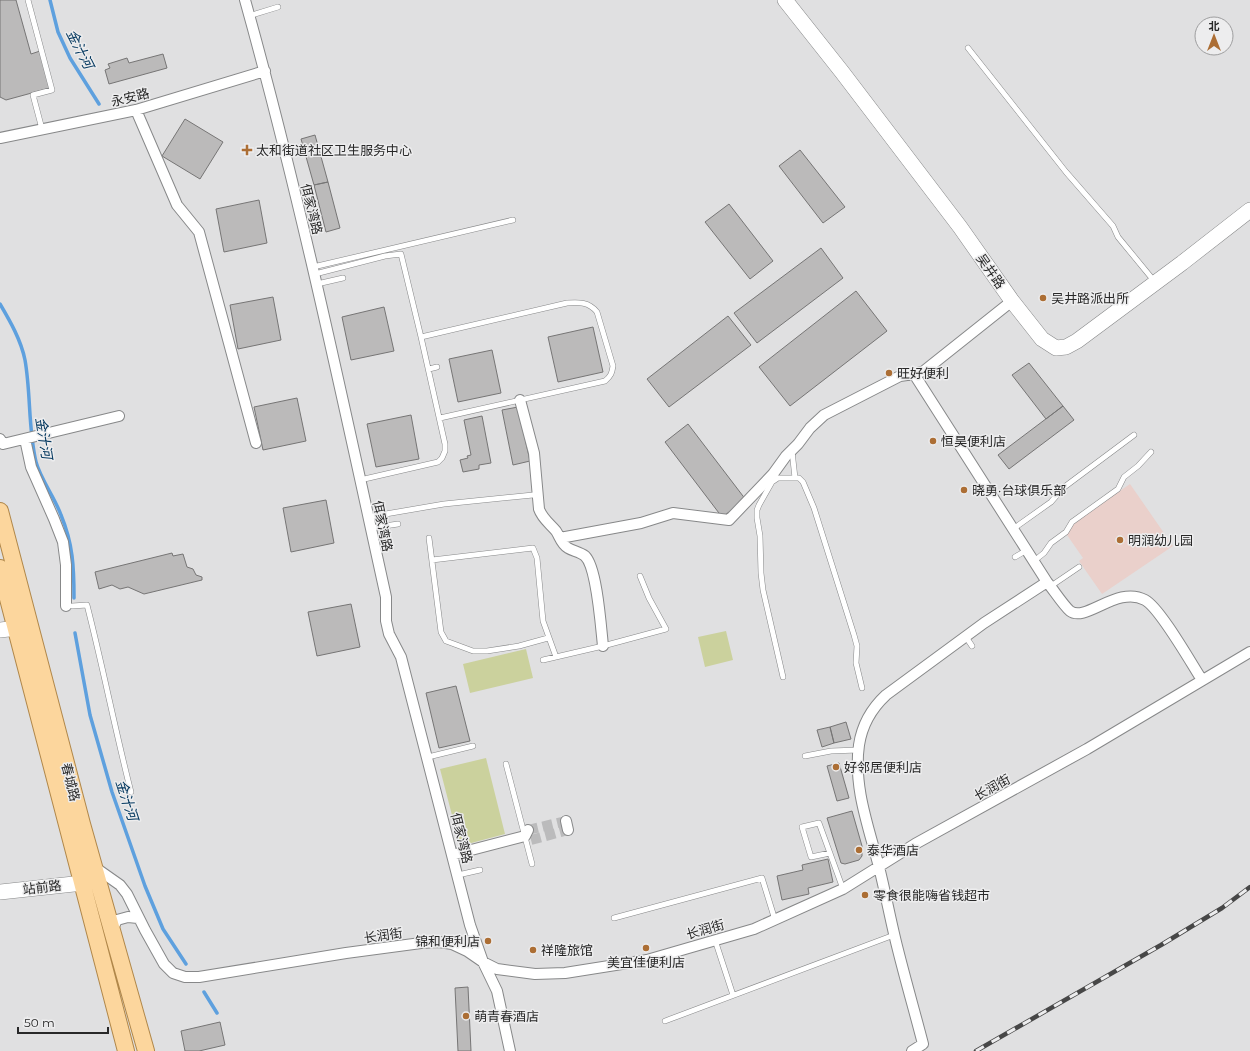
<svg xmlns="http://www.w3.org/2000/svg" width="1250" height="1051" font-family="Montserrat,'Noto Sans SC',sans-serif">
<rect width="100%" height="100%" fill="#e0e0e1"/>
<!-- education -->
<path fill="#ead0cb" d="M1130,484L1173,546L1102,594L1079,561L1083,558L1067,535L1072,524Z"/>
<!-- green -->
<path fill="#cbd19d" d="M726,631L733,660L705,667L698,637Z
M526,649L533,678L470,693L463,664Z
M486,758L505,834L460,846L440,769Z"/>
<g fill="none" stroke-linecap="round" stroke-linejoin="round">
<!-- stream -->
<path stroke="#5ea0de" stroke-width="3.5" d="M50,0L58,32L70,58L99,104
M0,304C10,321 21,340 25,360C31,394 28,428 36,462C40,478 55,498 61,515C73,544 74,567 74,598
M75,633L90,715L112,792L145,886L163,929L186,964
M204,992L217,1013"/>
</g>
<!-- building -->
<path fill="#bbbaba" stroke="#767575" d="M0,0H16L31,54L40,51L50,88L6,100L0,97Z
M163,54L167,68L109,84L105,70L110,68L108,64L127,58L129,63Z
M185,119L223,142L200,179L162,156Z
M315,135L328,182L314,185L301,139Z
M800,150L845,207L823,223L779,166Z
M328,182L340,228L326,232L314,185Z
M259,200L267,243L224,252L216,209Z
M729,204L773,261L750,279L705,222Z
M821,248L843,278L757,343L734,313Z
M856,291L887,331L790,406L759,367Z
M273,297L281,340L238,349L230,305Z
M384,307L394,351L351,360L342,317Z
M728,316L751,345L669,407L647,379Z
M593,327L603,372L558,382L548,337Z
M492,350L501,393L458,402L449,359Z
M1029,363L1063,406L1046,419L1012,375Z
M297,398L306,441L263,450L254,407Z
M1063,406L1074,420L1009,469L998,455Z
M518,407L530,461L513,465L502,410Z
M411,415L419,459L376,467L367,424Z
M482,416L491,463L479,465V469L463,472L460,460L468,458L467,456L471,455L464,420Z
M688,424L746,500L722,517L665,442Z
M326,500L334,543L291,552L283,508Z
M172,553L173,556L183,554L187,567L193,569L196,575L202,577V580L144,594L128,587L120,589L112,585L99,589L95,572Z
M351,604L360,647L317,656L308,612Z
M456,686L470,741L439,748L426,693Z
M846,722L851,739L834,743L830,727Z
M830,727L834,743L822,747L817,730Z
M839,763L849,798L837,801L827,766Z
M852,811L862,846V856L859,860L845,864L841,863L827,818Z
M828,859L833,882L808,888L809,894L782,900L777,876L803,870L802,865Z
M468,987L471,1051H458L455,988Z
M220,1022L225,1045L199,1051H185L181,1031Z"/>
<g fill="none" stroke-linecap="round" stroke-linejoin="round">
<!-- street-tunnel -->
<path stroke="#bbbbbc" stroke-width="10" stroke-dasharray="10 5" stroke-linecap="butt" d="M528,830L566,821
M531,840L568,830"/>
<!-- lane casing -->
<g stroke="#878889" stroke-width="6">
<path id="lane" d="M28,0L52,90L33,95L42,129
M249,16L278,7
M968,48L1066,172L1113,226L1118,237L1155,282
M313,267L513,220
M315,274L385,256L401,254L421,337L445,444V451L442,458L438,462L360,480
M317,284L343,278
M421,337L567,303C579,302 589,302 597,312L613,366C612,373 611,376 605,381L440,418
M429,369L437,367
M792,451L795,478
M368,517L444,504L533,495
M371,528L398,524
M1013,529L1051,502L1063,488L1134,435
M429,538L441,632L446,641L473,651H487L519,646L548,638
M1015,557L1027,550
M432,560L533,548L537,558L543,621L556,657
M1034,561L1044,553L1051,543L1066,532L1072,522L1118,489L1124,477L1138,466L1151,452
M1051,586L1079,567
M72,606L87,605C103,667 115,730 131,792
M966,637L972,646
M543,660L603,646L666,629L649,598L640,576
M783,677L763,590L761,573L760,536L757,518V510L759,505L772,482L778,478H799L803,482L814,508L854,635L857,646L856,663L862,688
M805,756L831,751L858,750
M428,757L473,746
M506,764L532,864
M830,853L811,857L802,827L819,823L843,889
M458,875L480,870
M614,918L762,878L775,920
M715,940L733,995
M665,1021L894,935"/>
</g>
<!-- street casing -->
<g stroke="#878889" stroke-width="12">
<path id="street" d="M245,0C300,197 342,397 386,597V621L389,634L401,657L470,925L483,962L497,991L510,1051
M136,110L177,205L199,232L256,443
M0,138L136,110L265,71
M914,374L1047,582C1053,589 1063,605 1070,611C1086,623 1117,585 1145,600C1160,608 1191,663 1202,680
M520,400L534,453L539,509C542,518 549,523 556,531C560,537 561,544 568,548C573,551 580,552 585,556C597,567 601,628 603,646
M0,439L3,444L119,416
M25,439L31,467L54,519L63,542L66,565V606
M560,538L641,523L673,513L729,520L773,474L786,456L798,444L810,428L824,415L900,376L914,374L924,371L1012,301
M566,821L568,830
M452,855L525,836L528,830
M93,866L120,885L127,894L145,930L164,964L173,973L185,977H199L346,953L421,943L439,942L452,944L467,951L483,962L497,969L535,974L565,973L647,960L754,929L843,889L915,844L1087,749L1250,652
M112,930L117,920L128,917L138,918
M912,1051L923,1044C915,1013 906,982 898,950C891,923 886,895 879,867C869,828 853,787 859,745C862,725 871,709 886,695L984,623L1047,582"/>
</g>
<!-- secondary casing -->
<g stroke="#878889" stroke-width="16">
<path id="secondary" d="M785,0L842,72L960,227L1012,301L1042,339L1056,348L1066,347L1077,341L1182,263L1250,210
M0,630L17,628L26,625
M0,892L83,883"/>
</g>
<!-- primary casing -->
<g stroke="#b0874a" stroke-width="18">
<path id="primary" d="M0,511L82,824L146,1051
M0,568L126,1051"/>
</g>
<!-- lane -->
<use href="#lane" stroke="#fff" stroke-width="5"/>
<!-- street -->
<use href="#street" stroke="#fff" stroke-width="10"/>
<!-- secondary -->
<use href="#secondary" stroke="#fff" stroke-width="15"/>
<!-- primary -->
<use href="#primary" stroke="#fcd69d" stroke-width="16"/>
<!-- rail casing -->
<g stroke="#474747" stroke-width="4.5">
<path id="rail" d="M976,1051L1161,945L1222,908L1250,887"/>
</g>
<!-- rail -->
<use href="#rail" stroke="#ededee" stroke-width="3" stroke-dasharray="9" stroke-linecap="butt"/>
</g>
<!-- markers -->
<g fill="#ac6e34" stroke="#ededee" stroke-width="1.5">
<path d="M245 144h4v4h4v4h-4v4h-4v-4h-4v-4h4z"/>
<circle cx="1043" cy="298" r="4"/>
<circle cx="889" cy="373" r="4"/>
<circle cx="933" cy="441" r="4"/>
<circle cx="964" cy="490" r="4"/>
<circle cx="1120" cy="540" r="4"/>
<circle cx="836" cy="767" r="4"/>
<circle cx="859" cy="850" r="4"/>
<circle cx="865" cy="895" r="4"/>
<circle cx="488" cy="941" r="4"/>
<circle cx="646" cy="948" r="4"/>
<circle cx="533" cy="950" r="4"/>
<circle cx="466" cy="1016" r="4"/>
</g>
<g text-anchor="middle" dominant-baseline="central" stroke-width="3" stroke-linejoin="round" paint-order="stroke">
<!-- street labels -->
<g font-size="13" fill="#282828" stroke="#ededee">
<text transform="translate(130 97) rotate(-14)">永安路</text>
<text transform="translate(312 209) rotate(76)">佴家湾路</text>
<text transform="translate(991 271) rotate(55)">吴井路</text>
<text transform="translate(383 526) rotate(78)">佴家湾路</text>
<text transform="translate(71 782) rotate(76)">春城路</text>
<text transform="translate(992 787) rotate(-29)">长润街</text>
<text transform="translate(462 838) rotate(76)">佴家湾路</text>
<text transform="translate(42 887) rotate(-7)">站前路</text>
<text transform="translate(705 929) rotate(-16)">长润街</text>
<text transform="translate(383 935) rotate(-8)">长润街</text>
</g>
<!-- poi labels -->
<g font-size="13" fill="#282828" stroke="#ededee" text-anchor="start">
<text x="256" y="150">太和街道社区卫生服务中心</text>
<text x="1051" y="298">吴井路派出所</text>
<text x="897" y="373">旺好便利</text>
<text x="941" y="441">恒昊便利店</text>
<text x="972" y="490">晓勇·台球俱乐部</text>
<text x="1128" y="540">明润幼儿园</text>
<text x="844" y="767">好邻居便利店</text>
<text x="867" y="850">泰华酒店</text>
<text x="873" y="895">零食很能嗨省钱超市</text>
<text x="480" y="941" text-anchor="end">锦和便利店</text>
<text x="541" y="950">祥隆旅馆</text>
<text x="646" y="962" text-anchor="middle">美宜佳便利店</text>
<text x="474" y="1016">萌青春酒店</text>
</g>
<!-- water labels -->
<g font-size="14" font-style="italic" fill="#053960" stroke="#ededee">
<text transform="translate(80 49) rotate(63)">金汁河</text>
<text transform="translate(44 438) rotate(81)">金汁河</text>
<text transform="translate(127 800) rotate(72)">金汁河</text>
</g>
</g>
<!-- north arrow -->
<g transform="translate(1214 36)"><circle r="19" fill="#ededee" stroke="#9e9e9f"/>
<path d="M0-3L7 15L0 10L-7 15Z" fill="#ac6e34"/>
<text y="-6" font-size="11" font-weight="bold" text-anchor="middle" fill="#282828">北</text>
</g>
<!-- scale -->
<path d="M18 1027v6h90v-6" fill="none" stroke="#282828" stroke-width="2"/>
<text x="24" y="1027" font-size="12" fill="#282828" stroke="#ededee" stroke-width="3" paint-order="stroke">50 m</text>
</svg>
